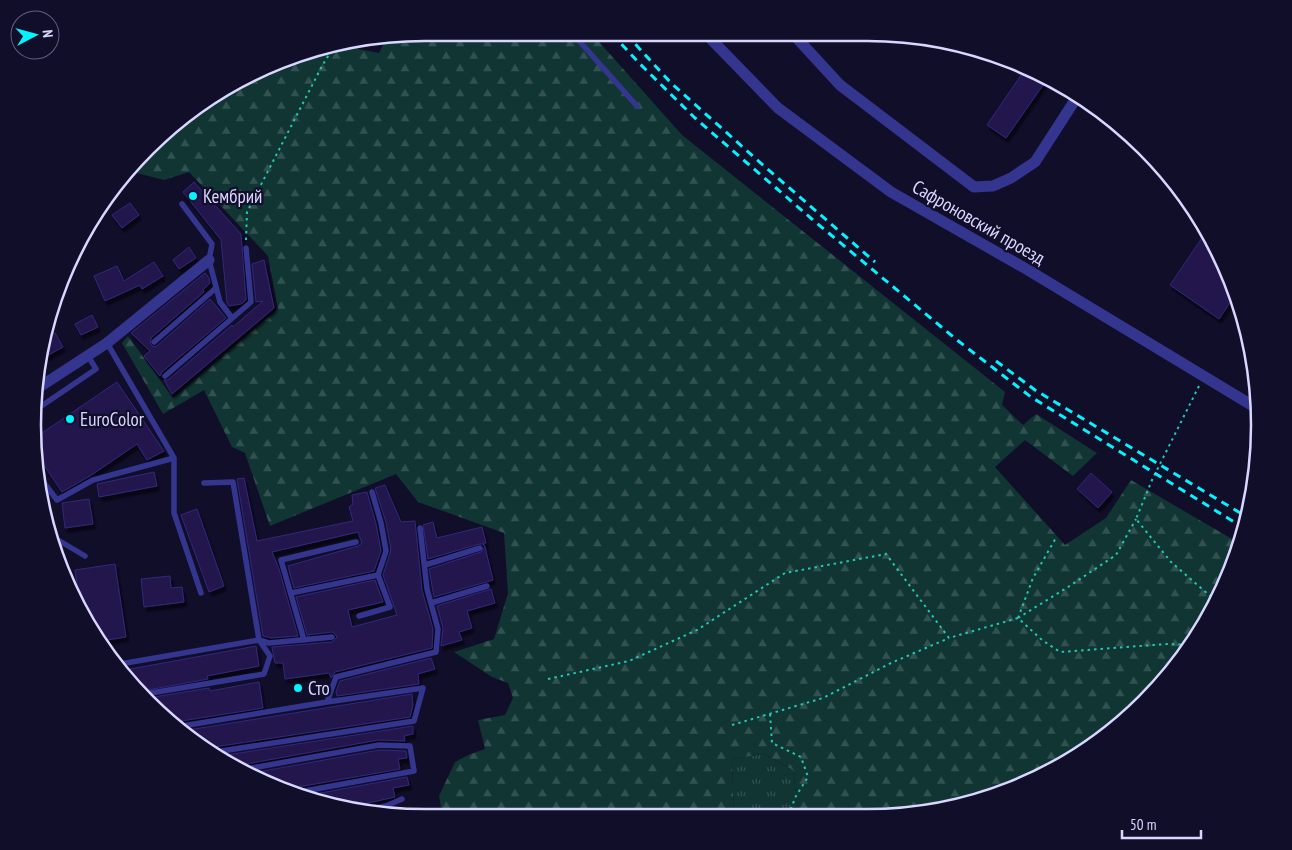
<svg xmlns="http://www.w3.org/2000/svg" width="1292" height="850" font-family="'PT Sans Narrow',sans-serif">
<defs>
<pattern id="grass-tufts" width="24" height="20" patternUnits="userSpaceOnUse" patternTransform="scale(1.25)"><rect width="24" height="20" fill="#103532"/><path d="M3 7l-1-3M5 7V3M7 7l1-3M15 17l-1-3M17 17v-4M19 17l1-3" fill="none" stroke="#325251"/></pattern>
<pattern id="forest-firs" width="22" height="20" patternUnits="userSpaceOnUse" patternTransform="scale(1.25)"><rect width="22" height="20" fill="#103532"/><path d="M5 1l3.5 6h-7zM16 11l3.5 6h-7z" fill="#325251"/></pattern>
<filter id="shadow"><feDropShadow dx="2.5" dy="4.5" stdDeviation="1" flood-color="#0009"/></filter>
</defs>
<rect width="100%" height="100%" fill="#110e2a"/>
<!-- grass -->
<path fill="url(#grass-tufts)" d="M764,754L793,770L799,816H734L732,759Z"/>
<!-- forest -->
<path fill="url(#forest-firs)" d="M425,33L592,34L682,135L1005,392L1002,405L1023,425L1036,414L1097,453L1073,476L1025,440L995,467L1065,545L1106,518L1131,480L1232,539L1240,545L1207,621L1162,684L1106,737L1040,777L968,804L892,817L799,816L793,770L764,754L732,759L734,816L442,814L439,796L455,762L468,755L485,749L478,720L505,715L513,698L508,683L492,677L454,652L494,639L508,593L504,533L418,502L396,474L270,526L245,453L232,447L204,390L163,414L122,343L128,336L173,398L278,309L268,256L189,172L164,180L129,171L207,99L299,53L355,44L358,49L379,53L386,39Z"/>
<!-- building -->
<path fill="#20184d" stroke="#33277c" filter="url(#shadow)" d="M1026,68L1040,73L1048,78L1006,138L987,125Z
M194,182L241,234L246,300L241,304L229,306L227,303L221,240L183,192Z
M130,203L139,215L122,228L112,215Z
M1202,238L1219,252L1235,295L1219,319L1170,285Z
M189,247L196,258L179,269L173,260Z
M264,260L274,308L172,394L164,380H168L232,325L233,327L263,301L256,302L252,264Z
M154,262L163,276L142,289L140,285L105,301L94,276L117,266L124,281Z
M205,273L209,278L210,283L203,290L204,292L151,338L150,343L153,347L157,346L210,299L226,318L162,372L160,376L144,356L150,351L131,333Z
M92,315L98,327L81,335L75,324Z
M55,333L63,347L43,358L48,337Z
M117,382L164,451L147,460L137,444L90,476L62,492L37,455L36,437Z
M154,472L157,486L99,497L97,484Z
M1091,473L1112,492L1098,508L1077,489Z
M244,478L257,541L353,521L349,507L353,504L352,495L367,492L376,524L381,551L374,571L294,588L288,566L358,546L362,543L358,532L272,552L279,569L298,636L271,638L263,636L237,479Z
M385,485L401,522L415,521L422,590L433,629L432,648L335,672L331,678L329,673L285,679L283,663H275L272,647L332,642L337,637L335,634L332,632L307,635L296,597L375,580L383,602L348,610L352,627L397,615L383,575L391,550L386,522L375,488Z
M89,499L93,524L65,528L62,503Z
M197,509L224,586L209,592L181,515Z
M433,522L437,538L482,527L486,543H483L485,547L483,544H479L428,559L423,525Z
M485,547L493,580L434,597L429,569L481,552Z
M115,564L126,637L101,641L85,621L80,608L75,570Z
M170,576L171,588L182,587L184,602L144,607L141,579Z
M491,589L495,603L467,611L472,628L459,632L462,640L441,646L443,628L437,606Z
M256,646L259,666L207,676L208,679L142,691L125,670Z
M431,658L435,669L418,674L419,684L337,696L336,692L340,681Z
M259,682L263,708L175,722L172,724L166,720L148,698L209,688L210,691Z
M412,694L413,705L410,717L214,747L211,750L182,731Z
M413,726V734L404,736L405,741L378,740L246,764L245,763L233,765L220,756Z
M379,750L406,751L407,758L398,759L400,769L298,787L295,790L252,777L247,774Z
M407,777L409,785L393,788L395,797L350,807L310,795Z"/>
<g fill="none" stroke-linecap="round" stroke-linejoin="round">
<!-- path -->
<path stroke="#23c7b4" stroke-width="2" stroke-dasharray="2.5 4" stroke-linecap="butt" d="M246,240L247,212L322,66L333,48
M1199,386L1152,480L1136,519L1171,562L1216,601
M1018,618L1068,587L1116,555L1136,519
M1018,618L1033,578L1057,536
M548,679L629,661L697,630L785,573L886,554L949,638L1018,618L1042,640L1060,652L1167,644L1190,645
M770,714L772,743L801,757L808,777L796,796L788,816
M732,725L823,698L891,663L949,638"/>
<!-- lane -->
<path stroke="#34358e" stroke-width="5.5" d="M573,34L637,106
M182,204L212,244L209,260L220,302L232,318
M154,342L216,288
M107,343L174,458V513L201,593
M165,376L251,302L246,248
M34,411L96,369L88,356
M38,475L57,500L93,480L174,458
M55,541L58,540L85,556
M425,565L480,548
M291,593L378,575L386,551L381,523L372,492
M431,603L487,586
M359,616L390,607L378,575
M304,640L281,560L356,542
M120,664L259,640L269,643L332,637
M145,694L264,674L270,656L259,640L233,482L204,483
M327,702L336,677L436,652L438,629L427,589L420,528
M176,727L327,702L423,688L414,721L215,752
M241,770L379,745L410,746L414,771L299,792
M362,811L386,806L402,799"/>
<!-- street -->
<path stroke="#34358e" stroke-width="11" d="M706,34L778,108L891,192L1028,270L1258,409
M794,35L840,85L974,187L993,186L1011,178L1035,162L1077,97
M35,390L107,343L209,260"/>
<!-- rail -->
<path stroke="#03f3ff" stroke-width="3" stroke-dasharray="8 6" stroke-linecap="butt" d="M612,34L639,63L695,118L813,220L957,340L1031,397L1244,528
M626,34L671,83L764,166L875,262
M996,361L1035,390L1247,517"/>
</g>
<!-- markers -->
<g fill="#03f3ff" stroke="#110e2a" stroke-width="2">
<circle cx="193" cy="196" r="5"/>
<circle cx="70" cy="419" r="5"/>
<circle cx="298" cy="688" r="5"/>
</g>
<g text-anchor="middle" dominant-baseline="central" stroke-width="4.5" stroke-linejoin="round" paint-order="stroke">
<!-- poi labels -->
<g font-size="19" fill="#d9d7ff" stroke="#110e2a" text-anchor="start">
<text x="203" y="196">Кембрий</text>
<text x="80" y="419">EuroColor</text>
<text x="308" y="688">Сто</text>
</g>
<!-- street labels -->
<g font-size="19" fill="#d9d7ff" stroke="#110e2a">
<text transform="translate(979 222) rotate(30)">Сафроновский проезд</text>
</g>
</g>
<!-- crop -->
<path d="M0 0H1292V850H0ZM425 41H867A384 384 0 0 1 1251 425V425A384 384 0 0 1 867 809H425A384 384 0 0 1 41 425V425A384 384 0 0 1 425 41Z" fill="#110e2a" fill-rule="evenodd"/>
<path fill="none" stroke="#d9d7ff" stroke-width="2.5" d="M425 41H867A384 384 0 0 1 1251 425V425A384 384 0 0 1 867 809H425A384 384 0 0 1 41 425V425A384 384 0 0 1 425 41Z"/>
<!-- north arrow -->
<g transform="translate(35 35) rotate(84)"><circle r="24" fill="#110e2a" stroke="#615e7f"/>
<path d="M0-4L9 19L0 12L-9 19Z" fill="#03f3ff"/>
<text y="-8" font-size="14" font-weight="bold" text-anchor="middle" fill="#d9d7ff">N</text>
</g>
<!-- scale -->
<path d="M1122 830v8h79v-8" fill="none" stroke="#d9d7ff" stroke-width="2.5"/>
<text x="1130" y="830" font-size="15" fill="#d9d7ff" stroke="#110e2a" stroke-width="4" paint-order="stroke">50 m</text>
</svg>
